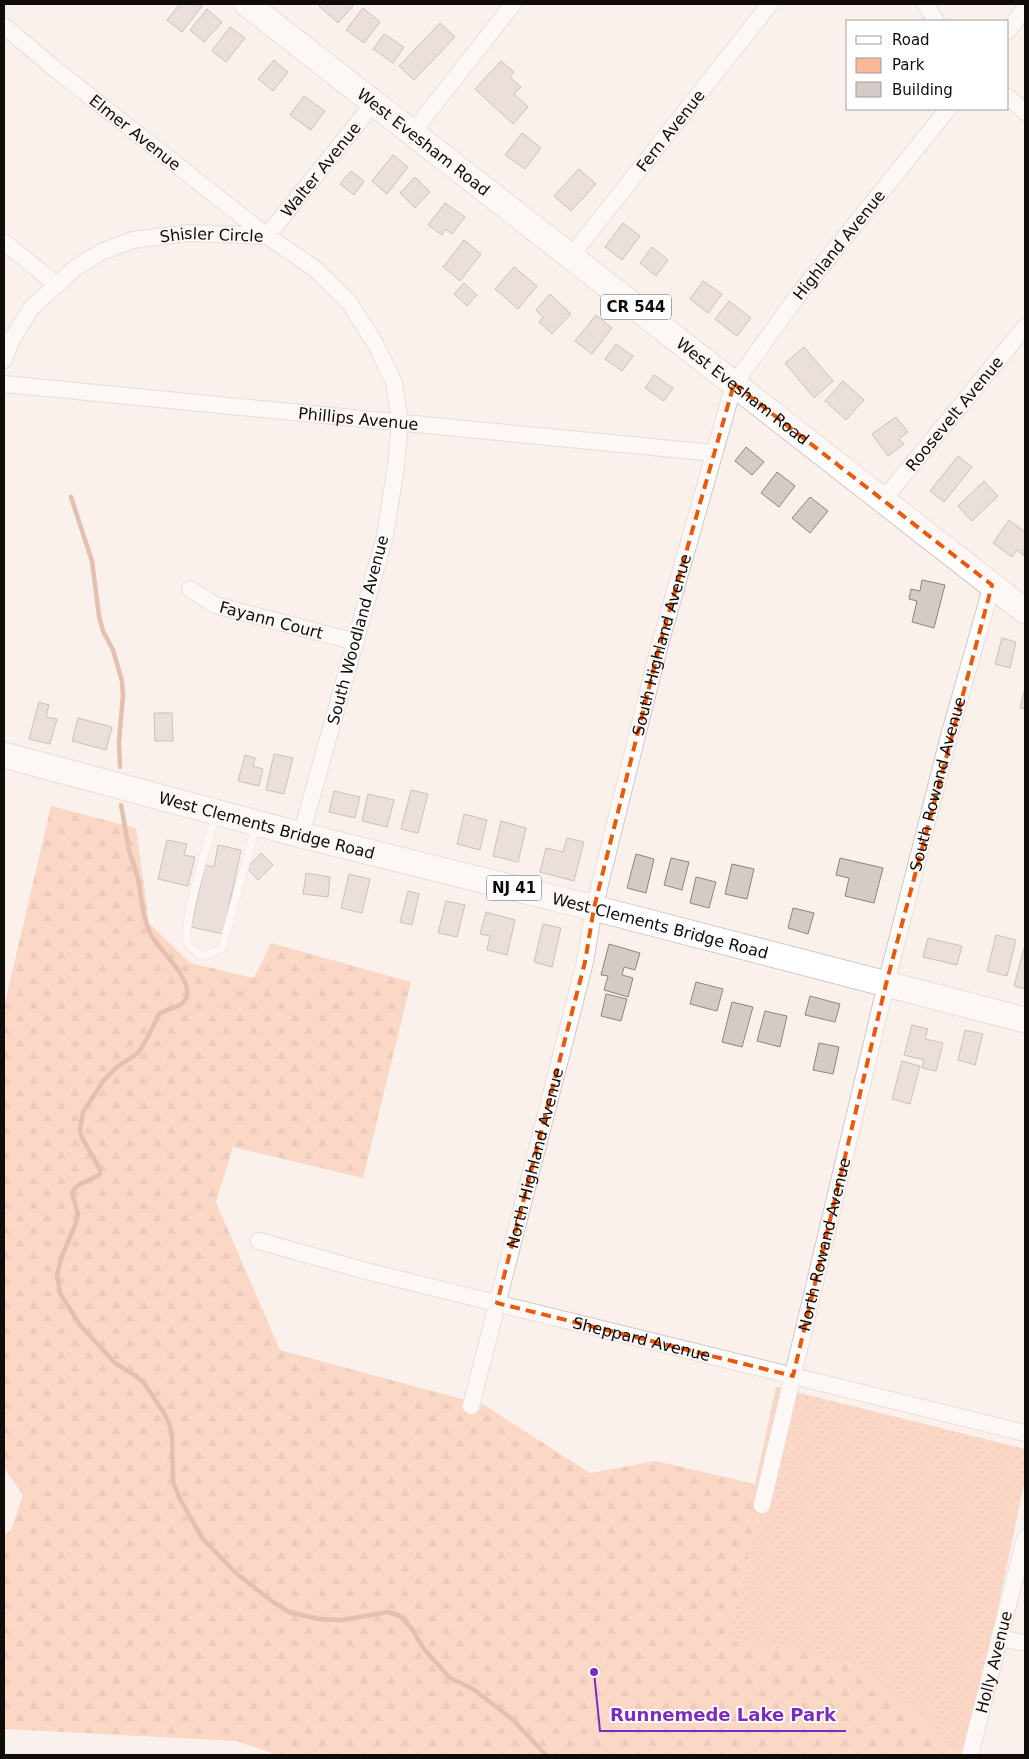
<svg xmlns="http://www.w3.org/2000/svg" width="1029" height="1759" font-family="'DejaVu Sans',sans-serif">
<defs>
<pattern id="green-dots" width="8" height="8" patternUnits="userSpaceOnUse" patternTransform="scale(1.25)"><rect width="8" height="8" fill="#fbb898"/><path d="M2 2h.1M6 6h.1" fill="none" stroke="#d69d82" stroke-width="1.8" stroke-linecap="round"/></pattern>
<pattern id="forest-firs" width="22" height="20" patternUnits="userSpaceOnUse" patternTransform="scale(1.25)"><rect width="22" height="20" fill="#fbb898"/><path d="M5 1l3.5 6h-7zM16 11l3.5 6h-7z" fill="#d69d82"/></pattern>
</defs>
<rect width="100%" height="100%" fill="#fbf1ec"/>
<!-- green -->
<path fill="url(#green-dots)" d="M776,1387L1025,1449V1480L967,1755H964L726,1640L767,1487L755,1484Z"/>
<!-- forest -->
<path fill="url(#forest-firs)" d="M51,806L136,828L149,923L190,963L254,978L271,943L411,982L363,1178L233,1147L216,1202L280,1350L484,1405L590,1473L656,1461L767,1487L726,1640L859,1664L964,1755H277L237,1741L4,1729V1536L11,1530L23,1495L4,1468V1007Z"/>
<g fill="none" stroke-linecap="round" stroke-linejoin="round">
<!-- stream -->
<path stroke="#c88666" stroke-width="4.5" d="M71,497L92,561L99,616L103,631L113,650L122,681L123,696L119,741L120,767
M121,805C124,820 126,835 129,850C132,860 136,869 138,879C142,898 142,917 151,935C160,951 191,977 187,996C184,1008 167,1008 159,1014L148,1037L138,1053L117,1067L104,1080L83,1112L80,1130L82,1138L100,1169V1174C91,1182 77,1181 72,1193L78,1214L76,1223L62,1256L57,1275L60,1293L80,1325L115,1363L136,1376L144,1383L164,1413L170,1426L172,1438L173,1482L179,1497L202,1538L236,1573L273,1602L289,1612L319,1619L342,1620L388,1612L400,1616L412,1629L424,1649L450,1678L473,1689L512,1719L546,1755"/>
</g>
<!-- building -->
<path fill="#d5cbc6" stroke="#8e8581" d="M180,4L203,5L182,32L167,20Z
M321,4H351L353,6L338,23L319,6Z
M363,8L380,22L364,43L346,30Z
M207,9L222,22L204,42L190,30Z
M440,23L455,37L414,80L399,66Z
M230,27L245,38L226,62L212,51Z
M384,34L404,47L393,63L373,49Z
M274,60L288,72L273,91L258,79Z
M501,61L514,72L510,77L521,87L514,94L528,107L513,124L475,89Z
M304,96L325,111L311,130L290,115Z
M522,133L541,148L525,169L505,155Z
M393,155L408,167L387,194L372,181Z
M579,169L596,184L571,211L554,196Z
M351,171L364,181L354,195L340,184Z
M415,177L430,192L415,208L400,193Z
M445,203L465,217L452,234L446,229L442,235L428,225Z
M623,223L640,236L622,260L605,247Z
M464,240L481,254L460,281L443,267Z
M652,247L668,260L656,276L640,263Z
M514,267L537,286L518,309L495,289Z
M703,281L722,294L708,313L690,299Z
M464,283L477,295L467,306L454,294Z
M550,294L571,314L552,334L539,322L543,317L536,310Z
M729,301L751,318L737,336L715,319Z
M596,315L612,328L592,354L575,341Z
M616,344L633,356L622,371L605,359Z
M804,347L833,381L814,398L785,363Z
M654,375L673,388L664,401L645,388Z
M843,381L864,400L846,420L825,401Z
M896,417L908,432L899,439L904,444L888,456L872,434Z
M746,447L764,462L752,475L735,461Z
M958,456L972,467L944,502L930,491Z
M777,472L795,486L779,507L761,493Z
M984,481L998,496L972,521L958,506Z
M810,497L828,511L810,533L792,518Z
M1009,520L1025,532L1024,556L1017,550L1012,557L993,543Z
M922,580L945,585L934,628L912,622L917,601L909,599L911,589L920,591Z
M1002,638L1016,642L1010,668L995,664Z
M1025,688V709L1020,708Z
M39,702L49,705L46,717L57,719L50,744L29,739Z
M154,713H172L173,741H155Z
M78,718L112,727L106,750L72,741Z
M274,754L293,758L284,794L266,790Z
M245,755L255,758L253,766L263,769L259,786L238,781Z
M411,790L428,794L418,833L401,829Z
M334,791L360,797L355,818L329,812Z
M368,794L394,800L387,827L362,821Z
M464,814L487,820L480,850L457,844Z
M501,821L526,828L518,862L493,856Z
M567,838L584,842L574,881L540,872L546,848L563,852Z
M167,840L187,844L184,855L195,857L188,886L158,879Z
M218,845L241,850L223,934L191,927L205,865L214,867Z
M261,853L273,865L258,880L247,868Z
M636,854L654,859L646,893L627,888Z
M671,858L689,862L682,890L664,885Z
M840,858L883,868L874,903L845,896L849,878L836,875Z
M732,864L754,869L747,899L725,894Z
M306,873L330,877L328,897L303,894Z
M349,874L370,879L362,913L341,908Z
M696,877L716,882L709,908L690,903Z
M408,891L419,894L412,925L400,922Z
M446,901L465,905L457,937L438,933Z
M793,908L814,913L808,934L788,928Z
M486,912L515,920L507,955L487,950L490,936L480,934Z
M543,924L561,928L552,967L534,962Z
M996,935L1016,940L1007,976L987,971Z
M928,938L962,946L957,965L923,957Z
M609,944L640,953L635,970L624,967L622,975L633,978L628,997L604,990L608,976L601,975Z
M1024,948H1025V989L1014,986Z
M696,982L723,989L717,1011L690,1004Z
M606,994L627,999L621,1021L601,1016Z
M810,996L840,1004L835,1022L805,1015Z
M732,1002L753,1007L742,1047L722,1042Z
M765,1011L787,1016L780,1047L757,1041Z
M912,1025L928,1029L925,1039L943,1043L936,1071L922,1068L924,1060L904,1055Z
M965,1030L983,1034L975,1065L958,1060Z
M819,1043L839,1047L833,1074L813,1070Z
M902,1061L920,1066L910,1104L892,1099Z"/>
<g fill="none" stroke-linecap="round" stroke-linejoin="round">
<!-- service casing -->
<g stroke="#d1c7c2" stroke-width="9">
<path id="service" d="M216,814C210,836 180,927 188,944C191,949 199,954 203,957L222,948L256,826"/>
</g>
<!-- minor casing -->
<g stroke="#d1c7c2" stroke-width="18">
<g id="minor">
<path d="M925,4L936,21"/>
<path id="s1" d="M4,26L55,69L267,236L374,103"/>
<path d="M1008,31L1025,8"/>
<path d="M1008,97L1025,112"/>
<path d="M412,133L513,4"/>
<path d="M4,242L56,284"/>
<path id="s2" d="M571,256L770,4"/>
<path id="s3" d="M4,360L11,341L31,308L74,269L101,252L133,240L188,233L267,236L314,268L349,302L376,345L394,383L400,422L396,466L385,536L301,835"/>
<path id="s4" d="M4,384L714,453"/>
<path id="s5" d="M883,500L1025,327"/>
<path id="s6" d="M190,589L215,605L356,642"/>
<path id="s7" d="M259,1241L366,1271L1025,1433"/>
<path id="s8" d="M471,1406L585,962L594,908L660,644L734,384L799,294L948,109"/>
<path id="s9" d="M762,1505L886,984L949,736L992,585"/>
<path d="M1000,1638L1025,1643"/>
<path id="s10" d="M970,1755L1025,1538"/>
</g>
</g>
<!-- primary casing -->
<g stroke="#d1c7c2" stroke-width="27">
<g id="primary">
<path id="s11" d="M247,4L1025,611"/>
<path id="s12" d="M4,755L301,835L594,908L1025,1020"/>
</g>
</g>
<!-- service -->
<use href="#service" stroke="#fff" stroke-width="8"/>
<!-- minor -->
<use href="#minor" stroke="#fff" stroke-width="16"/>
<!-- primary -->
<use href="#primary" stroke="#fff" stroke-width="25"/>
</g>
<!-- marked area -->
<path d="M0 0H1029V1759H0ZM734,384L992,585L886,984L793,1376L497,1303L585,962L594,908L660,644Z" fill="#fbf1ec" fill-opacity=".55" fill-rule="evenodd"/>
<path fill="none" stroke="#e8590c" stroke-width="4" stroke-dasharray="10 6" stroke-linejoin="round" d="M734,384L992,585L886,984L793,1376L497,1303L585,962L594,908L660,644Z"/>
<g text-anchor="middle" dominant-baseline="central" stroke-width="4" stroke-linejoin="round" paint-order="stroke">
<!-- shield labels -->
<g fill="#fff" stroke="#575554" stroke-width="1">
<rect x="601" y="294.5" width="70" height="25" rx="4"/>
<rect x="486.5" y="875.5" width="55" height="25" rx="4"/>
</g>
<g font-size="15" font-weight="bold" fill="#0f0c0a">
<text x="636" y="307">CR 544</text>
<text x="514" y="888">NJ 41</text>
</g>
<!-- street labels -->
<g font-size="16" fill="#0f0c0a" stroke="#fff">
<text stroke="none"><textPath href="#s2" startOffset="160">Fern Avenue</textPath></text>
<text stroke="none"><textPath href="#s1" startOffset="169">Elmer Avenue</textPath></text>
<text stroke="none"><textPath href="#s11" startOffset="224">West Evesham Road</textPath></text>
<text stroke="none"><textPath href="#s1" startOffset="422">Walter Avenue</textPath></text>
<text stroke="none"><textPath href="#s3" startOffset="262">Shisler Circle</textPath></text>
<text stroke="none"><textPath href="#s8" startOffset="1230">Highland Avenue</textPath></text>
<text stroke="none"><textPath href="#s11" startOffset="629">West Evesham Road</textPath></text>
<text stroke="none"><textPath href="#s5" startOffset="112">Roosevelt Avenue</textPath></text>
<text stroke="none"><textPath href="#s4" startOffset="356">Phillips Avenue</textPath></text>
<text stroke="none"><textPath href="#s6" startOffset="88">Fayann Court</textPath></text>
<text transform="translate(358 630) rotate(-75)">South Woodland Avenue</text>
<text stroke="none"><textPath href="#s8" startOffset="785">South Highland Avenue</textPath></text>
<text stroke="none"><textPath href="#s9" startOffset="742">South Rowand Avenue</textPath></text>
<text stroke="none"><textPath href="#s12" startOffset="272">West Clements Bridge Road</textPath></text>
<text stroke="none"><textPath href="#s12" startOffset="678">West Clements Bridge Road</textPath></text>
<text stroke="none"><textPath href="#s8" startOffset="256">North Highland Avenue</textPath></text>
<text stroke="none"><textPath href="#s9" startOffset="268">North Rowand Avenue</textPath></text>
<text stroke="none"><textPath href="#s7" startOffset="395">Sheppard Avenue</textPath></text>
<text stroke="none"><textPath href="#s10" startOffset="96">Holly Avenue</textPath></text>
</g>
</g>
<!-- callouts -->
<path fill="none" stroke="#7b2cbf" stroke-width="2" d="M594 1672L600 1731H846"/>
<circle fill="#7b2cbf" stroke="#fff" stroke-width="2" cx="594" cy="1672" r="5"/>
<g font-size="18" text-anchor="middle" font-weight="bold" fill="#7b2cbf" stroke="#fff" stroke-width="4" stroke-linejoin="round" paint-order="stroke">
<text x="723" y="1721">Runnemede Lake Park</text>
</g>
<!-- border -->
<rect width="1029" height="1759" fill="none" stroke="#0f0c0a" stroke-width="10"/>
<!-- legend -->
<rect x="846" y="20" width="162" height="90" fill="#ffffff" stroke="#9f9e9d"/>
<rect x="856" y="36" width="25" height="8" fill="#ffffff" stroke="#9f9e9d"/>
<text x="892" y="45" font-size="15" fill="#0f0c0a">Road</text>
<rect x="856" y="58" width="25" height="15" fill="#fbb898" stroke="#9f9e9d"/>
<text x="892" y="70" font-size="15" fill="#0f0c0a">Park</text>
<rect x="856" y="82" width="25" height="15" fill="#d5cbc6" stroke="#9f9e9d"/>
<text x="892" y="95" font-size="15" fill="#0f0c0a">Building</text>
</svg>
